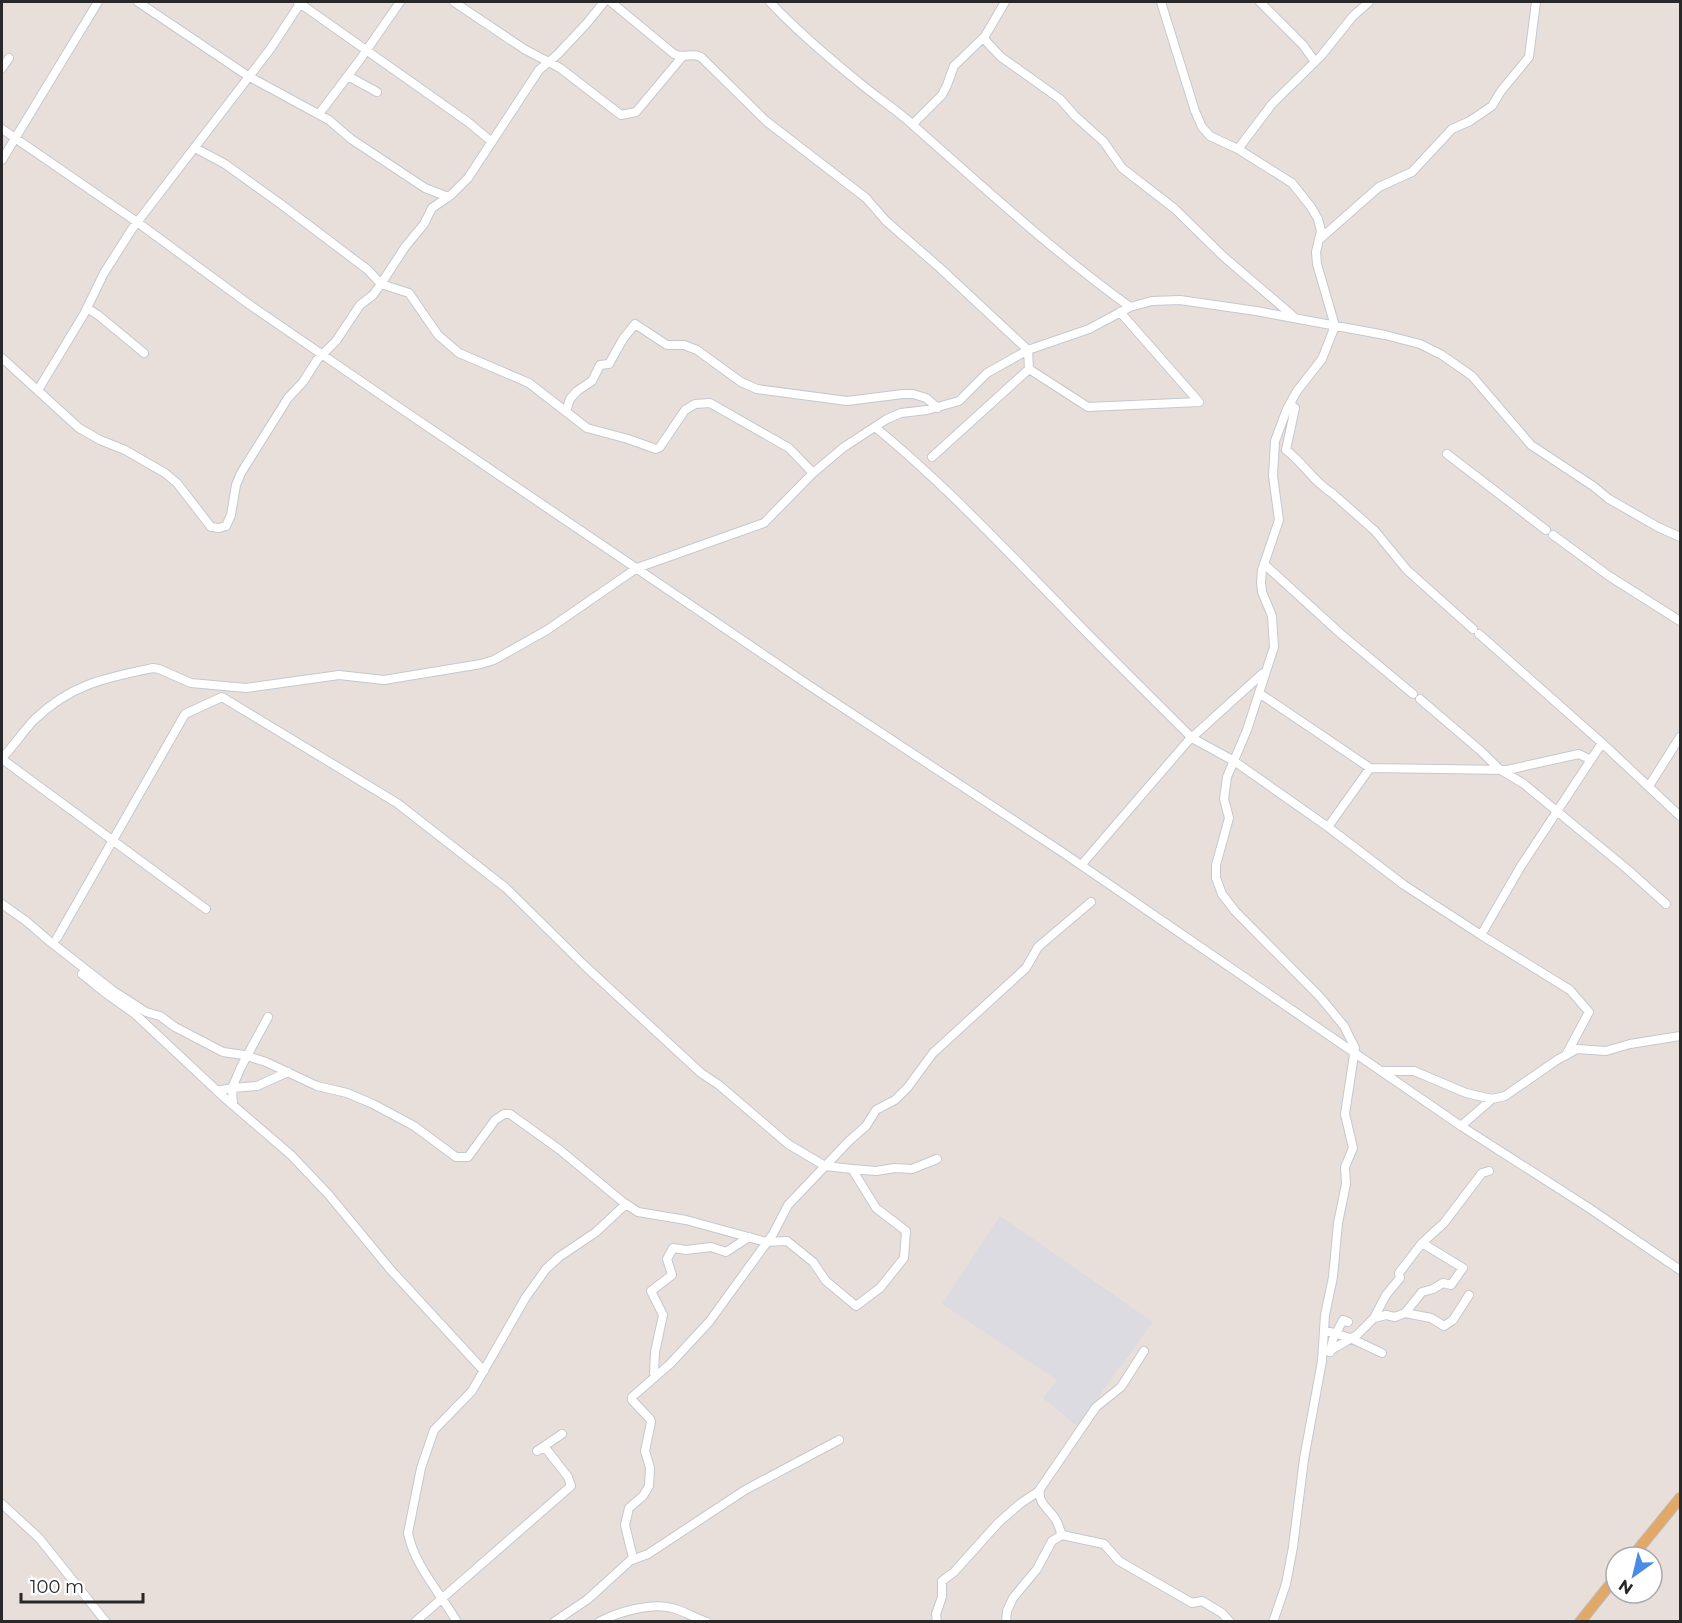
<svg xmlns="http://www.w3.org/2000/svg" width="1682" height="1623" font-family="Montserrat,sans-serif">
<rect width="100%" height="100%" fill="#e9dfda"/>
<!-- industrial -->
<path fill="#dbdbe1" d="M1000,1216L1153,1322L1077,1426L1043,1398L1057,1380L942,1304Z"/>
<g fill="none" stroke-linecap="round" stroke-linejoin="round">
<!-- minor casing -->
<g stroke="#c3c8d0" stroke-width="10">
<path id="minor" d="M138,2L248,76L329,120L351,139L425,188L448,197
M298,2L468,122L492,142
M454,2L524,49L560,68L621,115L636,112L682,57
M611,2L674,54C683,59 692,52 701,57L766,121L866,198L886,221L940,268L1028,350L1029,369L1088,407L1199,402
M770,2C797,31 829,58 861,84C878,98 898,111 914,126C984,188 1054,252 1130,307
M1161,2L1195,111L1202,127L1210,136L1238,149L1292,183L1311,207L1318,219L1321,231L1316,252L1317,264L1335,326L1322,359L1297,391L1287,409L1275,441L1273,476L1279,520L1262,570L1261,582L1262,592L1272,616L1274,647L1247,730L1227,777L1224,799L1229,818L1216,865V878L1222,894L1235,911L1320,997L1344,1026L1355,1048L1345,1114L1353,1148L1345,1167L1346,1184L1338,1223L1333,1277L1325,1315L1322,1361L1304,1459L1293,1547L1286,1584L1273,1622
M1260,2L1303,45L1315,62
M983,38L1001,57L1060,99L1075,116L1104,142L1122,168L1175,209L1224,257L1293,316
M2,68L9,58
M348,76L377,92
M319,114L359,61L400,2
M913,124L942,95L947,85L954,66L985,36L1005,2
M2,129L137,222L250,305L400,408L807,684L1062,852L1461,1126L1589,1208L1680,1270
M195,148L225,164L282,205L368,270L381,284L409,293L438,335L459,353L529,383L587,428L628,439L656,449L660,447L685,410L695,404L710,403L789,448L813,473
M1238,149L1272,104L1321,56L1353,16L1369,2
M2,160L98,2
M1321,238L1379,187L1412,172L1452,129L1470,121L1492,106L1501,91L1529,57L1536,2
M87,308L98,315L144,353
M1120,312L1199,402
M2,358L79,428L100,440L125,450L165,473L177,483L211,527L219,528L226,526L231,515L236,485L241,473L288,398L303,382L317,360L336,341L360,305L373,295L381,284L405,247L424,224L432,208L451,195L468,178L539,70L558,54L587,23L604,2
M38,390L84,314L104,273L132,229L271,48L301,2
M1290,404L1295,408L1286,450C1304,463 1313,482 1332,493L1375,531L1407,570L1473,629
M566,411L570,399L577,391L592,381L600,365L609,364L623,339L635,324L667,345H684L697,350L741,382L757,389L847,401L903,394H913L926,398L938,408
M875,427C941,481 999,543 1059,604C1101,648 1145,691 1188,734
M1447,454L1546,530
M932,457L1029,369
M1553,535L1609,576L1680,621
M1264,564L1341,634L1413,694
M1479,634L1602,743L1680,816
M1259,693L1370,768
M1420,699L1482,752L1499,769L1524,784L1627,869L1666,904
M1192,738L1234,761L1328,827
M2,758C14,746 23,731 35,719C72,684 105,678 153,668L159,669L191,683L246,688L339,675L384,680L396,678L481,664L494,660L547,630L637,568L764,523L813,473L844,447L887,419L901,413L927,410L959,401L987,373L1028,350L1089,329L1130,307L1152,301L1180,300L1256,311L1385,335L1420,344L1442,355L1472,376L1531,445L1593,486L1609,499L1658,527L1680,537
M6,762L206,909
M1649,786L1680,737
M1083,863L1188,741L1262,674
M2,904L26,921L48,940L112,990L146,1012L160,1016L175,1027L223,1052L244,1055L266,1062L317,1086L347,1093L373,1104L414,1126L456,1157H468L495,1120L504,1114H510L560,1150L623,1202L638,1212L686,1220L766,1242L787,1241L813,1262L826,1281L856,1306L880,1288L904,1258L906,1231L876,1208L852,1169L876,1171L895,1168L912,1169L937,1159
M1481,935L1404,885L1328,827L1370,768L1507,770L1579,754L1591,760
M57,938L185,714L222,697L397,803L506,888L585,966L701,1073L719,1085L788,1144L825,1166L852,1169
M82,974L104,992L135,1014L227,1100L291,1155L329,1195L390,1269L484,1371
M1566,1055L1589,1012L1570,990L1481,935L1521,866L1602,743
M1383,1071H1414L1466,1093L1492,1099L1505,1096L1557,1060L1577,1049L1606,1051L1630,1044L1680,1036
M217,1091L232,1088L241,1067L268,1017
M233,1105L232,1088L257,1086L288,1072
M1461,1126L1492,1099
M1405,1313L1422,1292L1433,1289L1443,1283L1451,1285L1463,1268L1422,1243
M1374,1318L1386,1295L1400,1278L1399,1273L1422,1243L1444,1223L1482,1173L1489,1171
M1324,1330L1350,1338L1382,1353
M1331,1350L1357,1335L1374,1318L1386,1315L1395,1317L1405,1313L1431,1318L1444,1326L1453,1320L1469,1295
M1330,1352L1333,1339L1343,1320L1348,1322
M654,1373L655,1352L663,1315L651,1291L672,1275L667,1259L673,1248L686,1250L711,1247L726,1252L749,1237
M2,1504L39,1538L106,1622
M1062,1535C1060,1531 1059,1525 1056,1520C1050,1509 1037,1504 1040,1489L1096,1407L1121,1387L1144,1351
M632,1560L648,1554L745,1490L839,1440
M415,1622L571,1486L568,1477L547,1450L542,1448L537,1451L562,1434
M457,1622C441,1594 414,1565 408,1533L421,1468L434,1430L472,1391L526,1297L546,1269L559,1257L596,1232L626,1204
M554,1622L588,1599L633,1558L625,1525L629,1508L643,1496L649,1486L650,1468L645,1451L651,1422L650,1419L632,1400V1397L670,1364L709,1322L773,1234L788,1205L849,1141L866,1126L876,1110L895,1100L908,1087L933,1053L1026,968L1038,947L1091,902
M599,1622C618,1612 652,1602 672,1608C684,1611 695,1618 707,1622
M937,1622L936,1614L942,1597V1581L954,1572L999,1522L1021,1503L1039,1491
M1006,1622L1007,1611L1013,1598L1037,1569L1052,1541L1062,1535L1104,1544L1119,1561L1192,1603L1202,1601L1222,1613L1230,1622"/>
</g>
<!-- major casing -->
<g stroke="#bebebe" stroke-width="12">
<path id="major" d="M1632,1557L1680,1498
M1580,1622L1616,1577"/>
</g>
<!-- minor -->
<use href="#minor" stroke="#fff" stroke-width="8"/>
<!-- major -->
<use href="#major" stroke="#e1a868" stroke-width="10"/>
</g>
<!-- border -->
<rect width="1682" height="1623" fill="none" stroke="#282828" stroke-width="6"/>
<!-- north arrow -->
<g transform="translate(1634 1575) rotate(214)"><circle r="28" fill="#ffffff" stroke="#a9a9a9" stroke-width="1.5"/>
<path d="M0-4.5L10 22L0 15L-10 22Z" fill="#4a8be6"/>
<text y="-9" font-size="16" font-weight="bold" text-anchor="middle" fill="#282828">N</text>
</g>
<!-- scale -->
<path d="M21 1593v9h122v-9" fill="none" stroke="#282828" stroke-width="3"/>
<text x="30" y="1593" font-size="18" fill="#282828" stroke="#ffffff" stroke-width="4.5" paint-order="stroke">100 m</text>
</svg>
